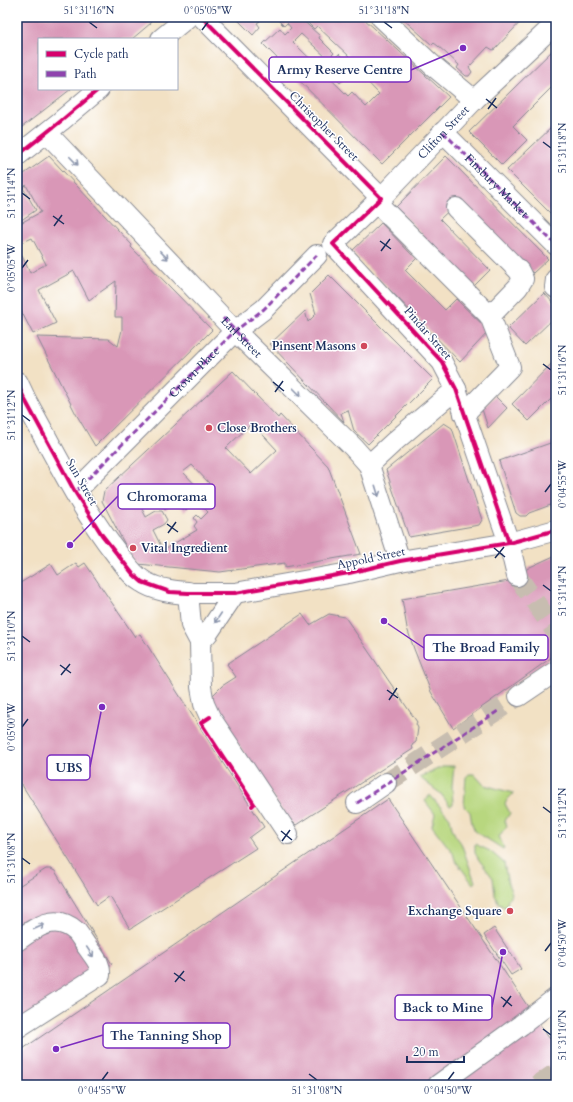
<svg xmlns="http://www.w3.org/2000/svg" width="573" height="1102" font-family="Cardo,serif">
<rect width="100%" height="100%" fill="#fff"/>
<filter id="ink" filterUnits="userSpaceOnUse"><feTurbulence type="fractalNoise" baseFrequency=".025" numOctaves="2"/><feDisplacementMap in="SourceGraphic" scale="8" xChannelSelector="R" yChannelSelector="G"/><feConvolveMatrix kernelMatrix="1 2 1 2 8 2 1 2 1" color-interpolation-filters="sRGB"/></filter>
<filter id="wash" filterUnits="userSpaceOnUse"><feTurbulence type="fractalNoise" baseFrequency=".012" numOctaves="4" result="noise"/><feDisplacementMap in="SourceGraphic" scale="16" xChannelSelector="R" yChannelSelector="G"/><feGaussianBlur stdDeviation="0.9" result="paint"/><feColorMatrix in="noise" values="0 0 0 0 0 0 0 0 0 0 0 0 0 0 0 0 0 1.4 0 .05"/><feComposite in="paint" operator="in"/></filter>
<g filter="url(#wash)">
<rect width="100%" height="100%" fill="#f2e1c4"/>
<!-- green -->
<path fill="#b8d77f" stroke="#6a836e" d="M445,766H454L452,786L453,804L450,806L441,794L419,777Z
M469,774H474L484,785L513,793V794L507,800L505,804L510,813L505,821L507,826L499,836L504,848L503,849L475,831L472,824L470,812L464,806L466,777Z
M430,795L450,818L452,828L455,835L461,843L475,882L473,884L455,860L453,853L432,826L435,814L425,801Z
M475,844L490,851L504,863L508,884L512,893L508,900L506,908L499,904L495,895L493,878L479,860L475,853Z"/>
<g id="blocks">
<!-- building -->
<path fill="#d997b7" fill-rule="evenodd" d="M17,17H145L151,23L132,39H39V89H71L17,131Z
M235,17H259L257,18L260,21L257,23L260,27L253,35Z
M275,17H299L320,36L319,38L334,53L328,59L301,34L293,42L348,96L352,92L366,107L379,94L358,72L360,70L347,58L349,56L317,26L314,29L302,17H362L449,97L382,164L263,44L280,28L285,34L291,28L287,23L284,26Z
M401,17H525L495,49L493,50L488,47L469,67L472,72L469,76H466L457,68L459,65L438,46L434,43L432,45Z
M556,47V83L513,126L527,140L502,165L469,132Z
M339,54L354,69L340,83L324,68Z
M553,126L556,130V219L507,170Z
M49,156L132,245L131,247L212,330L95,446L76,414L37,337L109,339L118,346L122,330V317H115L116,281L89,300L74,271L39,290L56,323L33,334L17,303V225L41,212L26,185L23,188L36,210L17,223V179ZM32,238L46,264L30,273L17,245Z
M446,156L548,259L533,273L457,203L440,219L490,270L470,290L420,239L423,235L396,207Z
M381,223L416,259L405,270L445,310L456,299L489,331L460,362L352,251Z
M329,275L433,379L368,444L354,431L348,410L341,413L344,422L270,344L305,311L308,322L316,314L310,294Z
M544,293L556,306V316L525,346L508,328Z
M556,359V394L529,421L512,404Z
M233,371L278,418L280,415L328,466L361,554L285,567V563L220,572L138,564L132,558L102,501L104,491ZM252,423L277,450L251,474L226,448ZM192,465L209,483L205,487L212,494L201,505L208,512L201,519L197,515L194,518L197,522L194,526L197,530L163,550L153,530L164,524L167,520L162,511H156L146,517L140,505L151,495L165,510L175,501L185,511L203,493L183,472Z
M495,396L507,408L488,428L482,409Z
M444,423L452,428L482,520L479,525L409,537L386,470Z
M556,441V503L529,513L526,516H520L516,513L499,461Z
M556,555V645L551,649L555,655L453,728L431,692L414,649L407,628L402,599L509,581L530,567Z
M76,563L79,567L85,563L135,637L140,634L264,827L249,838L256,848L130,929L110,896L97,905L17,777V585L51,564L58,575Z
M302,614L310,625L329,614L345,617L417,722L416,724L418,728L416,742L412,745L413,749L296,825L286,816L214,708L211,697L222,686L236,677L227,664Z
M388,799L547,1035L550,1039L556,1036V1085H17V1053Z
M46,869H51L55,871L112,964L17,1024V887Z
M494,928L521,969L511,975L484,935Z"/>
</g>
</g>
<g filter="url(#ink)">
<use href="#blocks" fill-opacity="0" stroke="#868891" stroke-width="1"/>
<g fill="none" stroke-linecap="round" stroke-linejoin="round">
<!-- minor-tunnel -->
<path stroke="#c7bdb0" stroke-width="20" stroke-dasharray="20 10" stroke-linecap="butt" d="M517,576L556,632
M386,783L519,696
M538,1085L556,1073"/>
<!-- minor casing -->
<g stroke="#868891" stroke-width="22">
<g id="minor">
<path d="M202,17L381,198"/>
<path d="M381,17L431,64L474,100"/>
<path d="M161,39L188,17"/>
<path id="s1" d="M443,132L556,245"/>
<path id="s2" d="M47,133L235,331L353,447L369,465L400,561"/>
<path d="M17,156L61,121L99,89"/>
<path d="M376,202L490,316"/>
<path d="M456,208L519,271L523,279L518,287L490,316L510,367L464,414"/>
<path d="M556,279L555,287L556,288"/>
<path d="M369,465L395,441L456,389"/>
<path d="M75,492L235,331L264,309L317,255"/>
<path id="s3" d="M517,576L509,543L456,389L442,362L333,244L381,198L474,100L553,26"/>
<path d="M200,642L208,633L235,593"/>
<path d="M519,696L556,671"/>
<path d="M357,803L386,783"/>
<path d="M288,834L210,717L204,704L201,687L200,642L191,625L188,593H235L349,573L400,561L509,543L556,530"/>
<path d="M17,941C36,927 56,912 77,932C81,937 84,943 88,948C94,957 101,963 100,975L17,1028"/>
<path d="M438,1085L521,1025L556,998"/>
</g>
</g>
<!-- major casing -->
<g stroke="#868891" stroke-width="24">
<path id="major" d="M17,383L25,400C54,452 80,507 117,554C125,563 131,575 142,581C155,590 173,592 188,593"/>
</g>
<!-- minor -->
<use href="#minor" stroke="#fff" stroke-width="20"/>
<!-- major -->
<use href="#major" stroke="#fff" stroke-width="22"/>
<!-- quiet -->
<g stroke="#8e44ad" stroke-width="3" stroke-dasharray="6 3" stroke-linecap="butt">
<path d="M443,132L556,245"/>
<path d="M556,279L555,287L556,288"/>
<path d="M223,318L249,345"/>
<path id="s4" d="M75,492L235,331L264,309L317,255"/>
<path d="M357,803L498,711"/>
</g>
<!-- cycleway casing -->
<g stroke="#fff" stroke-width="6">
<path id="cycleway" d="M202,17L381,198L333,244L442,362L456,389L509,543
M17,156L61,121L99,89
M17,383L25,400L75,492L102,535L133,574L142,582L170,592L188,593H235L349,573L400,561L509,543L556,530
M210,717L201,723L254,804L252,806"/>
</g>
<!-- cycleway -->
<use href="#cycleway" stroke="#d6006c" stroke-width="4"/>
</g>
<!-- one-way arrows -->
<defs><path id="oneway-shaft" d="M-6 0H5M1.5-3L5.5 0L1.5 3" fill="none" stroke-width="1.6" stroke-linecap="round" stroke-linejoin="round"/></defs>
<g stroke="#8d97ae">
<use href="#oneway-shaft" transform="translate(74 161) rotate(46)"/>
<use href="#oneway-shaft" transform="translate(164 255) rotate(46)"/>
<use href="#oneway-shaft" transform="translate(297 392) rotate(45)"/>
<use href="#oneway-shaft" transform="translate(377 491) rotate(73)"/>
<use href="#oneway-shaft" transform="translate(218 618) rotate(124)"/>
<use href="#oneway-shaft" transform="translate(39 927) rotate(-24)"/>
<use href="#oneway-shaft" transform="translate(90 952) rotate(56)"/>
</g>
</g>
<!-- ticks -->
<path fill="none" stroke="#1b2f5e" stroke-width="1.5" d="M89,22L97,28M384,22L392,28M202,30L208,22M486,99L497,108M488,109L496,98M543,142L551,148M22,193L30,199M53,216L64,224M54,226L62,215M380,241L391,249M381,251L390,239M22,268L28,260M543,364L551,370M273,382L284,391M275,392L283,381M22,415L30,421M545,492L551,484M167,524L178,532M168,533L176,522M494,548L505,557M495,558L504,547M543,585L551,591M22,636L30,642M60,665L71,673M61,675L70,664M387,690L398,698M389,700L397,688M22,727L28,719M543,807L551,813M281,831L292,840M282,841L290,830M22,858L30,864M545,951L551,943M174,973L185,981M175,982L184,971M501,997L512,1006M503,1007L511,996M543,1029L551,1035M309,1074L317,1080M102,1080L108,1072M448,1080L454,1072"/>
<!-- markers -->
<g fill="#d1495b" stroke="#fff" stroke-width="1.5">
<circle cx="364" cy="346" r="4"/>
<circle cx="209" cy="428" r="4"/>
<circle cx="133" cy="548" r="4"/>
<circle cx="510" cy="911" r="4"/>
</g>
<g text-anchor="middle" dominant-baseline="central" stroke-width="3" stroke-linejoin="round" paint-order="stroke">
<!-- street labels -->
<g font-size="12" fill="#1b2f5e" stroke="#fff">
<text transform="translate(324 126) rotate(45)">Christopher Street</text>
<text stroke="none"><textPath href="#s3" startOffset="545">Clifton Street</textPath></text>
<text stroke="none"><textPath href="#s1" startOffset="76">Finsbury Market</textPath></text>
<text transform="translate(428 333) rotate(49)">Pindar Street</text>
<text stroke="none"><textPath href="#s2" startOffset="282">Earl Street</textPath></text>
<text stroke="none"><textPath href="#s4" startOffset="169">Crown Place</textPath></text>
<text transform="translate(82 482) rotate(60)">Sun Street</text>
<text transform="translate(371 558) rotate(-12)">Appold Street</text>
</g>
<!-- poi labels -->
<g font-size="12" font-weight="bold" fill="#1b2f5e" stroke="#fff" text-anchor="end">
<text x="356" y="346">Pinsent Masons</text>
<text x="217" y="428" text-anchor="start">Close Brothers</text>
<text x="141" y="548" text-anchor="start">Vital Ingredient</text>
<text x="502" y="911">Exchange Square</text>
</g>
</g>
<!-- callouts -->
<path fill="none" stroke="#7b2cbf" stroke-width="1.5" d="M463 48L411 70M70 545L118 496M384 621L424 648M102 707L90 767M503 952L492 1007M56 1049L103 1035"/>
<g fill="#7b2cbf" stroke="#fff" stroke-width="1.5">
<circle cx="463" cy="48" r="4"/>
<circle cx="70" cy="545" r="4"/>
<circle cx="384" cy="621" r="4"/>
<circle cx="102" cy="707" r="4"/>
<circle cx="503" cy="952" r="4"/>
<circle cx="56" cy="1049" r="4"/>
</g>
<g fill="#fff" stroke="#7b2cbf" stroke-width="1.5">
<rect x="269" y="57" width="142" height="25" rx="4"/>
<rect x="118" y="484" width="97" height="25" rx="4"/>
<rect x="424" y="635" width="124" height="25" rx="4"/>
<rect x="47" y="755" width="43" height="25" rx="4"/>
<rect x="395" y="995" width="97" height="25" rx="4"/>
<rect x="103" y="1023" width="127" height="25" rx="4"/>
</g>
<g font-size="13" text-anchor="middle" font-weight="bold" fill="#1b2f5e">
<text x="340" y="74">Army Reserve Centre</text>
<text x="167" y="501">Chromorama</text>
<text x="486" y="652">The Broad Family</text>
<text x="69" y="772">UBS</text>
<text x="443" y="1012">Back to Mine</text>
<text x="166" y="1040">The Tanning Shop</text>
</g>
<!-- margin -->
<rect width="573" height="1102" fill="none" stroke="#fff" stroke-width="44"/>
<!-- legend -->
<rect x="38" y="38" width="140" height="52" fill="#ffffff" stroke="#a4acbf"/>
<rect x="46" y="51" width="20" height="6" fill="#d6006c" stroke="#a4acbf"/>
<text x="74" y="58" font-size="12" fill="#1b2f5e">Cycle path</text>
<rect x="46" y="71" width="20" height="6" fill="#8e44ad" stroke="#a4acbf"/>
<text x="74" y="78" font-size="12" fill="#1b2f5e">Path</text>
<!-- scale -->
<path d="M407 1056v6h57v-6" fill="none" stroke="#1b2f5e" stroke-width="2"/>
<text x="413" y="1056" font-size="12" fill="#1b2f5e" stroke="#ffffff" stroke-width="3" paint-order="stroke">20 m</text>
<rect x="22" y="22" width="529" height="1058" fill="none" stroke="#1b2f5e" stroke-width="1.5"/>
<g font-size="10" text-anchor="middle" fill="#1b2f5e">
<text x="89" y="14">51°31'16"N</text>
<text x="208" y="14">0°05'05"W</text>
<text x="384" y="14">51°31'18"N</text>
<text transform="translate(562 148) rotate(-90)" y="4">51°31'18"N</text>
<text transform="translate(11 193) rotate(-90)" y="4">51°31'14"N</text>
<text transform="translate(11 268) rotate(-90)" y="4">0°05'05"W</text>
<text transform="translate(562 370) rotate(-90)" y="4">51°31'16"N</text>
<text transform="translate(11 415) rotate(-90)" y="4">51°31'12"N</text>
<text transform="translate(562 484) rotate(-90)" y="4">0°04'55"W</text>
<text transform="translate(562 591) rotate(-90)" y="4">51°31'14"N</text>
<text transform="translate(11 636) rotate(-90)" y="4">51°31'10"N</text>
<text transform="translate(11 727) rotate(-90)" y="4">0°05'00"W</text>
<text transform="translate(562 813) rotate(-90)" y="4">51°31'12"N</text>
<text transform="translate(11 858) rotate(-90)" y="4">51°31'08"N</text>
<text transform="translate(562 943) rotate(-90)" y="4">0°04'50"W</text>
<text transform="translate(562 1035) rotate(-90)" y="4">51°31'10"N</text>
<text x="102" y="1094">0°04'55"W</text>
<text x="317" y="1094">51°31'08"N</text>
<text x="448" y="1094">0°04'50"W</text>
</g>
</svg>
